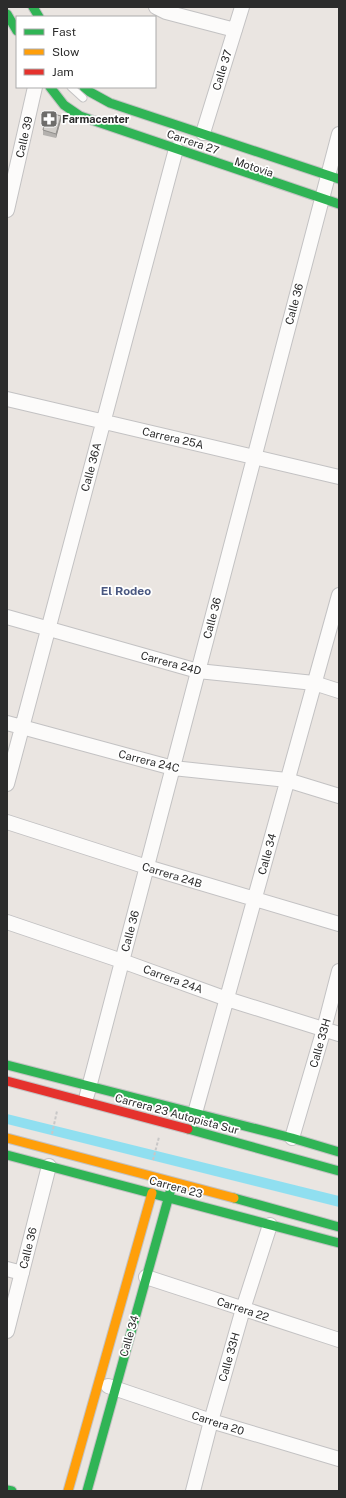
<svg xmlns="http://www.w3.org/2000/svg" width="346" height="1498" font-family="'Public Sans',sans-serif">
<rect width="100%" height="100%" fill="#eae5e1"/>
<!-- water -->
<path fill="#90dff0" d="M7,1114L339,1196V1207L7,1124Z"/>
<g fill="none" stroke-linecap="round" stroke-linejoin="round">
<!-- lane casing -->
<g stroke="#c3c2c3" stroke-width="9">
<path id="lane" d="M71,87L83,98"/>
</g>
<!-- street casing -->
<g stroke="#c3c2c3" stroke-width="16">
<path id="street" d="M156,7L166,12L235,30
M203,133L242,7
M7,210L35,87
M7,399L339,477
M7,617L198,671L314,683L339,691
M7,723L173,768L287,780L339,796
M7,784L176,149
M7,822L147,867L339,924
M7,922L122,961L227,999L339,1034
M87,1095L339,134
M195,1113L339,595
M292,1138L324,1029L339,971
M7,1269L22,1273
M146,1277L339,1340
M7,1331L49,1166
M108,1386L211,1421L339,1459
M193,1491L211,1421L243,1309L270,1225"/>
</g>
<!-- fast casing -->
<g stroke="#c3c2c3" stroke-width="11">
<path id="fast" d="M33,7L39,17
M7,14L17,31
M50,87L64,105L80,116L339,204
M84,87L90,92L110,103L339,179
M7,1065L292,1138L339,1152
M188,1129L339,1171
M7,1155L339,1243
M234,1198L339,1227
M7,1490L12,1491
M87,1491L172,1185"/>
</g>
<!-- slow casing -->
<g stroke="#c3c2c3" stroke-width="11">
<path id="slow" d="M7,1138L234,1198
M68,1491L152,1193"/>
</g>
<!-- jam casing -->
<g stroke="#c3c2c3" stroke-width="11">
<path id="jam" d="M7,1081L188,1129"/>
</g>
<!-- path -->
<path stroke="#c8c7c7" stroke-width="2" stroke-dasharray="3 2" stroke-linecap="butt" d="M52,1134L57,1111
M153,1160L159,1137"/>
<!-- lane -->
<use href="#lane" stroke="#fcfbfa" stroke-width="7"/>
<!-- street -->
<use href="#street" stroke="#fcfbfa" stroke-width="14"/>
<!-- fast -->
<use href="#fast" stroke="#30b455" stroke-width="9"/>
<!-- slow -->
<use href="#slow" stroke="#ff9f0a" stroke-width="9"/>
<!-- jam -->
<use href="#jam" stroke="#e5322d" stroke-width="9"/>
</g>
<!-- wall -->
<path fill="#b4b1ae" d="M61,120L56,138L43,135V130Z"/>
<!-- shaded-wall -->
<path fill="#92908d" d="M61,116V120L56,138V134Z"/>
<!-- building -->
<path fill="#d1ceca" stroke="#92908d" d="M47,112L61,116L56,134L43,130Z"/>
<!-- icons -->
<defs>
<g id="pharmacy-square" transform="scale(0.9)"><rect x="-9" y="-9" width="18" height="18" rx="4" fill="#6e6d6b" stroke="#fff"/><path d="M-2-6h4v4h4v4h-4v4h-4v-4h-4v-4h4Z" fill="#fff"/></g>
</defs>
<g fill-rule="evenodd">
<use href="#pharmacy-square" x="49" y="119"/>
</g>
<g text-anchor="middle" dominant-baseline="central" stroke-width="3.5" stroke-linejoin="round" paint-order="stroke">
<!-- street labels -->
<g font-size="11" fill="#2c2c2c" stroke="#fff">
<text transform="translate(222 70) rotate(-73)">Calle 37</text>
<text transform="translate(24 137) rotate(-77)">Calle 39</text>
<text transform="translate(193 142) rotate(19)">Carrera 27</text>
<text transform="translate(254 167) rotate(18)">Motovia</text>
<text transform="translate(294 304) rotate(-75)">Calle 36</text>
<text transform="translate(173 438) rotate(13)">Carrera 25A</text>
<text transform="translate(91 467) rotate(-75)">Calle 36A</text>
<text transform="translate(212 618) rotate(-75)">Calle 36</text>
<text transform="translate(171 663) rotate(15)">Carrera 24D</text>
<text transform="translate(149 761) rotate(14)">Carrera 24C</text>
<text transform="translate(267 854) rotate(-75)">Calle 34</text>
<text transform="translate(172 875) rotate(17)">Carrera 24B</text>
<text transform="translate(130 931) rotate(-75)">Calle 36</text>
<text transform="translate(173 979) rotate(20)">Carrera 24A</text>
<text transform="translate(320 1043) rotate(-74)">Calle 33H</text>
<text transform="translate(177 1114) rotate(15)">Carrera 23 Autopista Sur</text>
<text transform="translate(176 1187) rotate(15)">Carrera 23</text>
<text transform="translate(28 1248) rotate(-76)">Calle 36</text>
<text transform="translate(243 1309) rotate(18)">Carrera 22</text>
<text transform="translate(129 1336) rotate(-74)">Calle 34</text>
<text transform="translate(229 1357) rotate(-74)">Calle 33H</text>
<text transform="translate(218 1423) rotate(18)">Carrera 20</text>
</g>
<!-- poi labels -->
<g font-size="11" font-weight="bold" fill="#2c2c2c" stroke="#fff" text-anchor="start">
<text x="62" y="119">Farmacenter</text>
</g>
<!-- neighbourhood labels -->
<g font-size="12" font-weight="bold" fill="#495780" stroke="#fff">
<text x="126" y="591">El Rodeo</text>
</g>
</g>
<!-- border -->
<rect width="346" height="1498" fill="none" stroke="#2c2c2c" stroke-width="16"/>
<!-- legend -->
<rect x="16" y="16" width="140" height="72" fill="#ffffff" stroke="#ababab"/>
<rect x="24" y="29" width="20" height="6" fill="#30b455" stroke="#ababab"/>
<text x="52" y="36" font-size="12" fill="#2c2c2c">Fast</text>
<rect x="24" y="49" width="20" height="6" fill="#ff9f0a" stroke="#ababab"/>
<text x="52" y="56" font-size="12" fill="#2c2c2c">Slow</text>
<rect x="24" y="69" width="20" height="6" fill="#e5322d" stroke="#ababab"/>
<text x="52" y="76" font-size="12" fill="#2c2c2c">Jam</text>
</svg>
